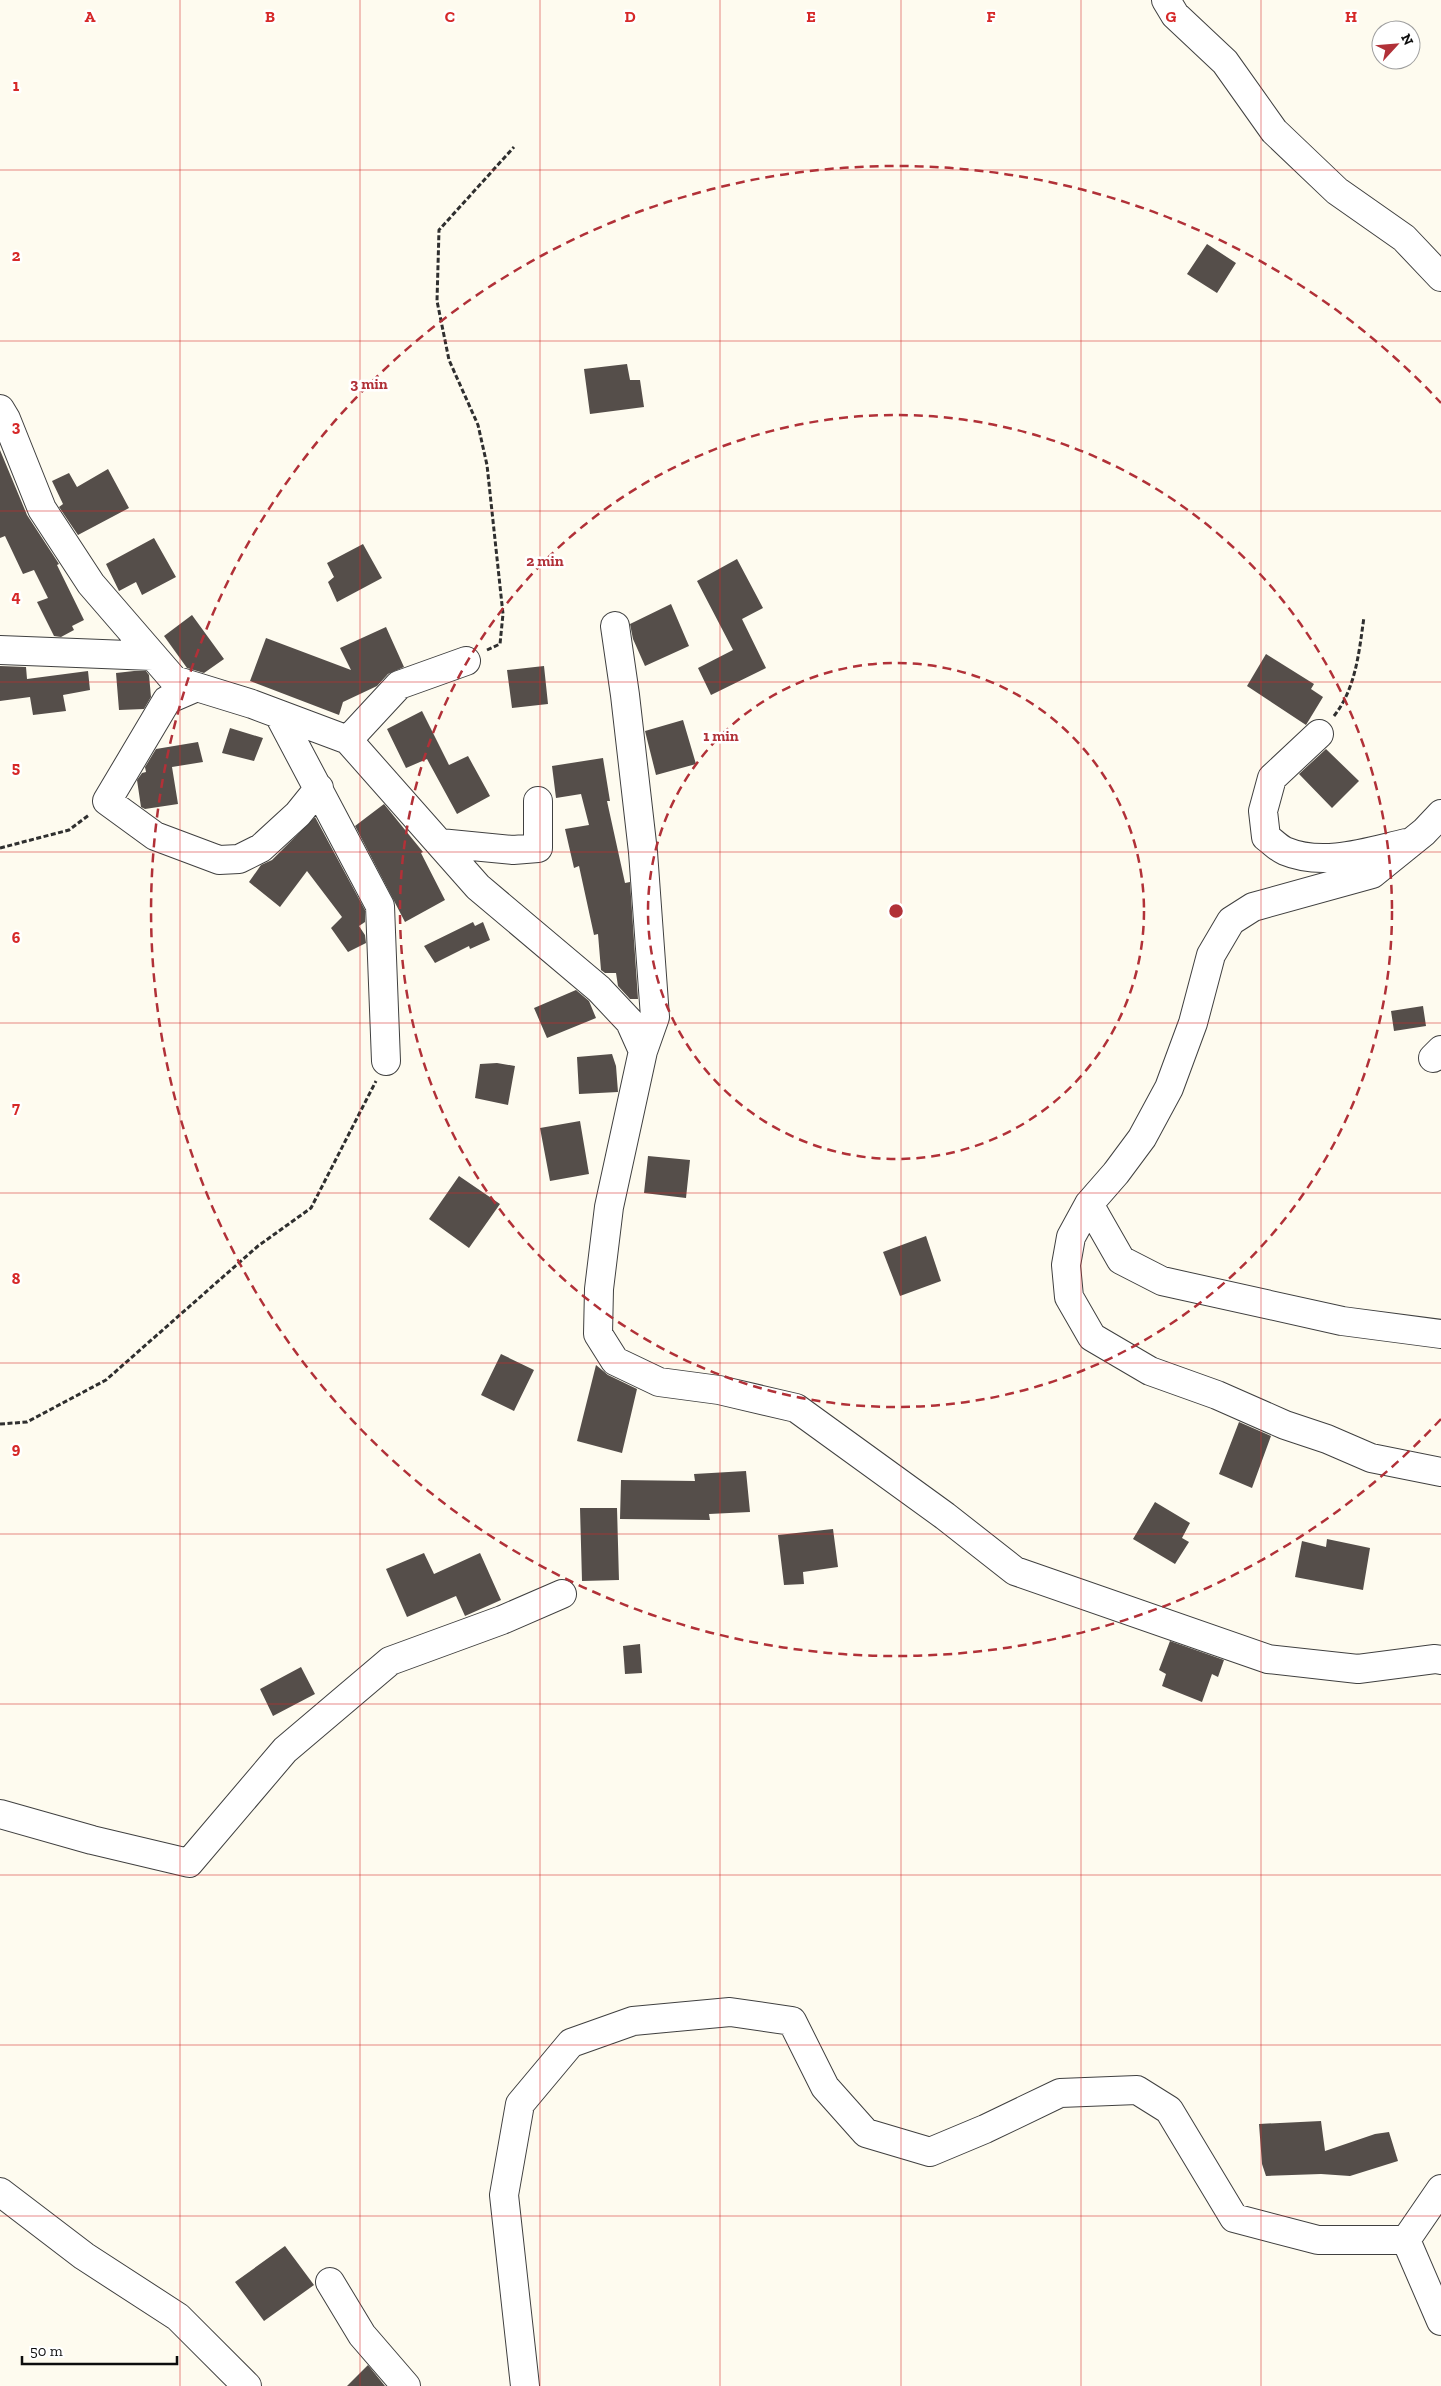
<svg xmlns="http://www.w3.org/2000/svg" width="1441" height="2386" font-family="'Zilla Slab',serif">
<rect width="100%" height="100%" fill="#fefbef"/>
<!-- building -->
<path fill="#554e4a" d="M1207,244L1236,263L1217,293L1187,274Z
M627,364L630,380H640L644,407L590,414L584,369Z
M0,450L27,515L59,564L57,565L84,620L72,626L74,630L61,637L54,636L37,602L48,598L34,570L23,574L5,536L0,538Z
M108,469L129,508L78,535L59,507L63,504L52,481L69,473L77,487Z
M154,538L176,577L142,595L136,582L119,591L106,564Z
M363,544L382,578L337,602L328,582L334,577L327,563Z
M737,559L763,608L742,619L766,668L711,695L698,668L733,650L697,581Z
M671,604L689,646L645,666L633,639L630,624Z
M192,615L224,659L204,673L187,668L164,636Z
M386,627L404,667L388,674L377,686L343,702L339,715L250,681L266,638L351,670L340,648Z
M1266,654L1314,684L1311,689L1323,697L1306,725L1247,686Z
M0,666L26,667L27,679L88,671L90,690L63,695L66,711L33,715L30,697L0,701Z
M544,666L548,704L512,708L507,670Z
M134,671H146L149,675L151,697L144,709L119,710L116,673Z
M422,711L449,765L468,756L490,796L457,814L427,759L406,768L387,729Z
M683,720L696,764L656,775L645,731Z
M230,728L263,738L254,761L222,753Z
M198,742L203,762L172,767L178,804L145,809L141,807L137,780L142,773L146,772L145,767L156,749Z
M1326,749L1359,781L1332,808L1299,774Z
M603,758L610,801H607L625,883L630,882L638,999H630L618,986L616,973H605L601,970L598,934L594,935L579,866L574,868L565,829L589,825L581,794L556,798L552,766Z
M384,804L423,852L421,853L445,900L405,922L355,826Z
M315,817L365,910V922L359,926L365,935L366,943L348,952L331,928L342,917L307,871L280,907L249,882L261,865L272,860Z
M473,922L475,926L483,922L490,940L470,949L469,946L435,963L424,946Z
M576,990L589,1001L596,1018L547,1038L534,1008Z
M1423,1006L1426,1026L1394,1031L1391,1011Z
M612,1054L616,1066L618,1092L579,1094L577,1057Z
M497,1063L515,1066L508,1105L475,1098L480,1064Z
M580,1121L589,1174L550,1181L540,1128Z
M648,1156L690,1160L686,1198L644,1193Z
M459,1176L500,1204L469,1248L429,1219Z
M926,1236L941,1281L900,1296L883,1252Z
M501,1354L534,1370L514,1411L481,1395Z
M596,1365L608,1375L637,1389L622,1453L577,1441Z
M1239,1422L1271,1436L1252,1488L1219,1474Z
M746,1471L750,1512L709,1514L710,1520L620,1519L621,1480L695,1481L694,1474Z
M1155,1502L1190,1523L1182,1538L1189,1542L1175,1564L1133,1539Z
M580,1508H617L619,1580L582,1581Z
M833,1529L838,1567L803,1572L804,1584L784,1585L778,1535Z
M1327,1539L1370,1548L1363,1590L1295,1577L1302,1541L1326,1547Z
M424,1553L434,1574L480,1553L501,1600L465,1616L456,1596L407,1617L386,1569Z
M1170,1641L1224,1660L1218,1677L1212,1674L1202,1702L1162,1686L1166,1674L1159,1670Z
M640,1644L642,1673L625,1674L623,1646Z
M301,1667L315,1694L273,1716L260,1689Z
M1321,2121L1325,2151L1375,2134L1389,2132L1398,2161L1350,2176L1321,2174L1266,2176L1262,2164L1259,2124Z
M285,2246L314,2285L264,2321L235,2282Z
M368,2365L385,2386H347Z"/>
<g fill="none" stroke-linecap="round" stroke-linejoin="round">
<!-- minor casing -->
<g stroke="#404040" stroke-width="30">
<path id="minor" d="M1166,0L1175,15L1225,62L1274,131L1337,191L1404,238L1441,277
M0,409L6,419L42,509L91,584L174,680L252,704L348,740L478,887L599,989L630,1022L643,1051
M615,626L625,695L643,852L655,1017L643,1051L609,1207L599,1289L598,1334L615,1361L659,1382L719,1390L796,1408L945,1516L1015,1571L1268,1659L1358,1669L1435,1659L1441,1660
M0,650L153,656
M197,687L167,700L107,801L155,836L219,860L239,859L261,848L298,814L319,788
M279,715L380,906L386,1061
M1319,734L1272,778L1263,811L1266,837C1272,841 1278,848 1285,851C1323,867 1367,852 1406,843
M348,740L399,685L466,661
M1441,814L1424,832L1372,874L1253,907L1231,921L1211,955L1193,1023L1169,1088L1142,1138L1116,1173L1089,1204L1071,1237L1066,1265L1069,1297L1092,1337L1150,1371L1217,1395L1285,1425L1327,1439L1371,1458L1441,1472
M440,843L513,850L538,848V801
M1433,1058L1441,1050
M1089,1204L1121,1260L1162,1281L1342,1321L1441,1334
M0,1814L92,1840L189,1863L285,1750L390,1661L502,1620L562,1594
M0,2192L84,2256L178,2317L247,2386
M1406,2240L1441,2189
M330,2282L362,2335L406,2386
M525,2386L504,2195L520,2104L571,2043L633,2021L730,2012L792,2021L825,2087L866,2133L930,2152L985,2129L1060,2093L1137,2090L1169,2110L1234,2218L1318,2240H1406L1441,2321"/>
</g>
<!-- path -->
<path stroke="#2f2f2f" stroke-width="3" stroke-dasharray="5 2.5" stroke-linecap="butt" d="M487,650L500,644L503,614L487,465L478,425L449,360L437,301L439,230L514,147
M1334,716C1356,688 1359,652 1364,617
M0,848L69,830L89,815
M0,1424L27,1422L106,1380L258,1246L311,1208L376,1081"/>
<!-- minor -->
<use href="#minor" stroke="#fff" stroke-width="28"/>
</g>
<!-- grid -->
<path fill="none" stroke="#d62828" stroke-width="1" stroke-opacity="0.55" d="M180,0V2386M360,0V2386M540,0V2386M720,0V2386M901,0V2386M1081,0V2386M1261,0V2386M0,170H1441M0,341H1441M0,511H1441M0,682H1441M0,852H1441M0,1023H1441M0,1193H1441M0,1363H1441M0,1534H1441M0,1704H1441M0,1875H1441M0,2045H1441M0,2216H1441"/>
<!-- distance rings -->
<g fill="none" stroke="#b13138" stroke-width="2.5" stroke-dasharray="9 6">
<circle cx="896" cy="911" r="248"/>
<circle cx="896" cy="911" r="496"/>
<path d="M1441 1419A745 745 0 1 1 1441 403"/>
</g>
<g font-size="16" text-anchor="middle" font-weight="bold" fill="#d62828" stroke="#fff" stroke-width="5" stroke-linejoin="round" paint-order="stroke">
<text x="90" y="22">A</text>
<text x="270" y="22">B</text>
<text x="450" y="22">C</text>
<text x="630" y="22">D</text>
<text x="811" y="22">E</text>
<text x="991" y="22">F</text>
<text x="1171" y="22">G</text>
<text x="1351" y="22">H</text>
<text x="16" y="91">1</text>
<text x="16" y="261">2</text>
<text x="16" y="432">3</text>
<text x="16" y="602">4</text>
<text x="16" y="773">5</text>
<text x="16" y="943">6</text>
<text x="16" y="1113">7</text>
<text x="16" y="1284">8</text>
<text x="16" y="1454">9</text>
</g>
<circle cx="896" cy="911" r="8" fill="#b13138" stroke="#fff" stroke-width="2.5"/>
<g font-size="15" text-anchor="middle" font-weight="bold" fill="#b13138" stroke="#fff" stroke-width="5" stroke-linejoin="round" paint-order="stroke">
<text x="369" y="389">3 min</text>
<text x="545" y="566">2 min</text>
<text x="721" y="741">1 min</text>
</g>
<!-- north arrow -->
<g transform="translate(1396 45) rotate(64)"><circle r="24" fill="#ffffff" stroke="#9e9e9e"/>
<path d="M0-4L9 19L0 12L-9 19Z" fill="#b13138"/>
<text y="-8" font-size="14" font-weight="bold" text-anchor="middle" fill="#0d0d0d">N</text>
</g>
<!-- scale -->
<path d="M22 2356v8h155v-8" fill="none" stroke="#0d0d0d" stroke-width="2.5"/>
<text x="30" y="2356" font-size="15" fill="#0d0d0d" stroke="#ffffff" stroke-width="4" paint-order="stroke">50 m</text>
</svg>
